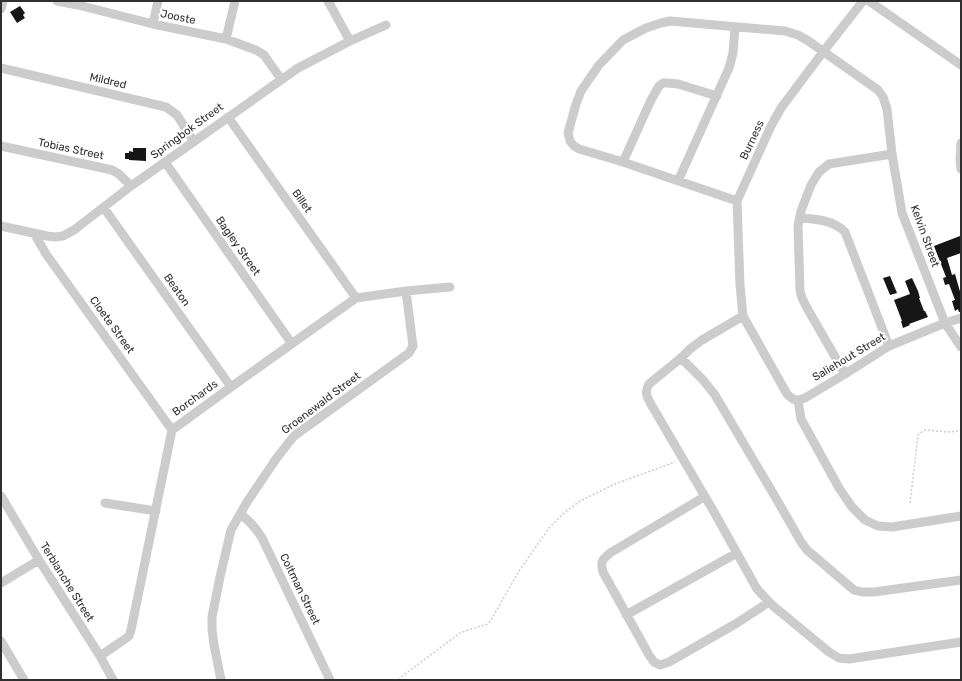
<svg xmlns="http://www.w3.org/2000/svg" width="962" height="681" font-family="Rubik,sans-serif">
<rect width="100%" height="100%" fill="#fff"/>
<!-- building -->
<path fill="#161616" d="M20,6L25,13L23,15L25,18L17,23L10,12Z
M133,148H146V161L129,160V159H125V153H129V151L133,152Z
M960,236L961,240V253L947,258L952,275L955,274L961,295V312H959L958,309L955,311L952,301L955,300L949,284L945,285L943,278L946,277L934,246Z
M890,276L897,293L890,295L883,278Z
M912,278L918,291L920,298H919L924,311H925L928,317L909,324L910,325L903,328L901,321H902L894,300L910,294L905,281Z"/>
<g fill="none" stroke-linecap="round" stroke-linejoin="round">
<!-- path -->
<path stroke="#ccc" stroke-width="1.5" stroke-dasharray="2 2" stroke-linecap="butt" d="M910,503L918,435L920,433L926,430L947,432L961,431
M399,680L401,677L460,633L471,629L488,624L491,620L519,571L549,528L564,513L580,501L615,484L675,462"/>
<!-- minor -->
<path stroke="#ccc" stroke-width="9" d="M57,1L78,5L153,24L226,39L256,50L264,55L281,79
M328,1L350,41
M863,1L823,52L781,108L771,126L737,201L740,285L743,316L787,394C794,401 796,401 805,398L845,374L889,346L945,323L961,318
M869,1L961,65
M1,9L3,1
M153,24L158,1
M226,39L235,1
M1,68L166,107L177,115L194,142
M228,117L356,298
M961,143L960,160L961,169
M1,146L112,170L119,174L131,186
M165,162L292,344
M623,162L651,100L659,86L663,83H667L678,84L717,96
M678,181L729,68L733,53L735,27
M737,201L623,162L579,149L574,146L570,141L568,133L576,104L581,91L592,75L599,65L623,40L646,28L661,23L670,21L785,31L798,35L807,40L878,90L883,97L887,109L892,154L902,213L945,323L961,347
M104,208L231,387
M800,218C815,219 833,220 845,232L889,346
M1,226L47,236L55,237L63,236L74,230L131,186L298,68L350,41L386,25
M34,233L46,254L172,430
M743,316L702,340L690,349L681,358L649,384C644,393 647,397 652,406L714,512L757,589L772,605L829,652L839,658L849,659L961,642
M681,358L703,380L715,395L777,500L801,542L807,550L854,590L862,592H874L961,580
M845,374L807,308L802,298L800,291L798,226L801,211L811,185L819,172L829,164L892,154
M798,400L801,419L839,488L852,507L865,520L878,526L892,527L961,516
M1,496L39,560L100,656L113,680
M704,497L610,553C602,560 600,561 603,572L649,655L654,662L660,665L669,662L737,623L769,602
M105,503L156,511
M240,514C250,521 255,527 262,538L330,680
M1,583L39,560
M626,615L737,553
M1,641L24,680
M100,656L125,639L129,636L131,630L172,430L231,387L356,298L406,291L450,287
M221,680L214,645L212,629V617L220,577L231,530L247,502L276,459L286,446L294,436L409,353L413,346L406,291"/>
</g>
<g text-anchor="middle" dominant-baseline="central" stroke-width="4" stroke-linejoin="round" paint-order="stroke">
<!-- street labels -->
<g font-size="11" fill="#2f2f2f" stroke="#fff">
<text transform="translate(178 17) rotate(12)">Jooste</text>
<text transform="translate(108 81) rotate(13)">Mildred</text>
<text transform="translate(187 131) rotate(-36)">Springbok Street</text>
<text transform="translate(752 140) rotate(-65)">Burness</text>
<text transform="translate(71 149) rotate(12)">Tobias Street</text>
<text transform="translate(302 201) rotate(55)">Billet</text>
<text transform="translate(925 236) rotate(70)">Kelvin Street</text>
<text transform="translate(238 246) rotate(55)">Bagley Street</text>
<text transform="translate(177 290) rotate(55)">Beaton</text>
<text transform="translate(112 325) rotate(54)">Cloete Street</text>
<text transform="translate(849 357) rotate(-31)">Saliehout Street</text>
<text transform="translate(195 398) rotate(-36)">Borchards</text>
<text transform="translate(321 403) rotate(-37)">Groenewald Street</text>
<text transform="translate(67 582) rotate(58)">Terblanche Street</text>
<text transform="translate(300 589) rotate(64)">Coltman Street</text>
</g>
</g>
<!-- border -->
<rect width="962" height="681" fill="none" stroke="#2f2f2f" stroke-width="4"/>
</svg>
